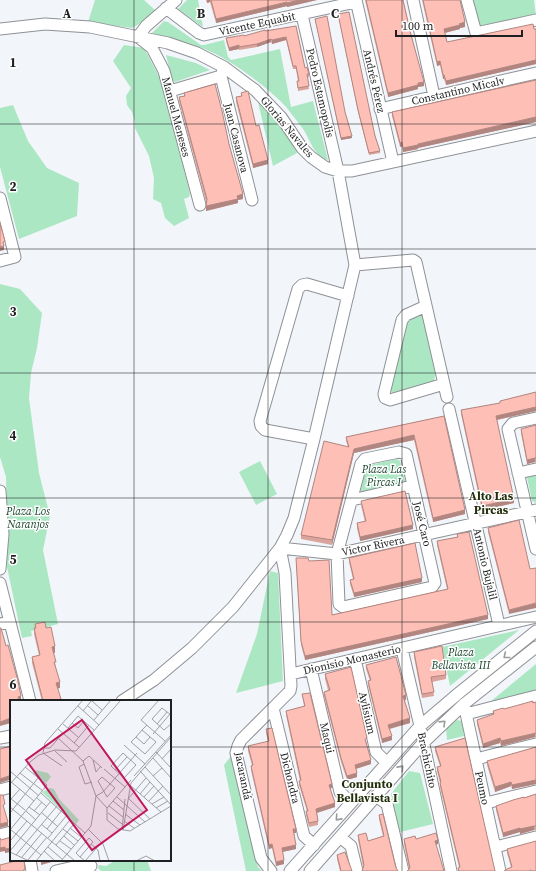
<svg xmlns="http://www.w3.org/2000/svg" width="536" height="871" font-family="'Source Serif 4',serif">
<rect width="100%" height="100%" fill="#f2f5fa"/>
<!-- green -->
<path fill="#ace7c4" d="M95,0H144L155,10L139,24L132,28L88,22Z
M187,0H198L203,27L178,9Z
M472,0H534L536,16L479,30Z
M164,21L168,22L201,45H204L224,40L228,57L231,60L280,49L291,107L313,101L328,160C314,157 310,139 303,129C298,122 292,115 287,108L290,107L287,108C269,88 231,60 207,50C189,42 170,39 152,33Z
M124,45L144,48L163,84L190,194L189,197L184,199L189,218L174,226L165,218L161,203L153,199L154,178L149,156L135,128V122L132,112L127,105L126,96L131,88L113,61Z
M166,55L196,63L210,70L175,82L172,80Z
M257,98L282,126L297,153L273,166Z
M13,105L28,141L47,168L79,183L77,216L19,239L0,167V108Z
M0,284L20,289L42,313L37,348L31,373L29,398L39,473L50,516L43,550L58,624L31,631L32,636L22,638L7,567L6,477L0,457Z
M420,314L424,316L435,375L434,381L393,393L390,390L406,325L410,320Z
M397,459L400,461L406,484L360,494L366,468L370,465Z
M260,461L277,494L256,505L239,472Z
M536,475V503L532,501L527,477Z
M270,571L278,573L283,681L236,693L257,634Z
M519,630L450,686L442,647Z
M536,664V692L485,706Z
M457,720L462,721L464,736L447,740L446,729Z
M231,756L258,867L262,871H246L224,765Z
M409,771L420,773L433,824L400,832L391,794Z
M116,860H147L151,871H101L98,868L99,865L106,866Z"/>
<g fill="none" stroke-linecap="round" stroke-linejoin="round">
<!-- minor casing -->
<g stroke="#8e9195" stroke-width="13">
<path id="minor" d="M176,0L146,26L138,37L152,48L164,71L200,205
M356,0L393,162
M413,0L434,96
M467,0L476,33L536,20
M166,8L199,33L204,35L356,2
M0,29L45,24L90,27L168,43L197,53L224,67L255,90L281,117L302,148L311,157L325,167L338,171H352L536,131
M224,67L221,76L252,200
M170,91L221,76
M380,109L536,73
M0,198L15,257L0,261
M355,265L413,260L416,262L447,397
M426,306L406,315L402,320L384,394L385,398L390,400L444,384
M449,409L499,625
M536,418L513,423L508,429L536,549
M314,439L265,430L261,426L260,421L298,289L302,285L307,284L348,296
M399,452L406,454L435,583L432,587L343,607L339,604L337,554L361,464L365,459Z
M518,473L536,469
M0,491L3,534L0,569
M352,500L412,486
M0,583L30,701
M0,624L10,622
M402,649L420,726L451,871
M355,659L376,752L387,763
M311,669L340,792L351,803
M291,674L536,617
M122,701L154,680L192,648L233,607L280,548L287,535L294,518L314,439L355,265L338,171L302,15
M464,704L500,871
M273,708L304,836L314,845
M466,714L536,696
M0,738L11,736
M476,759L536,744
M0,790L11,787
M376,796L387,804L403,871
M486,803L536,791
M0,835L11,832
M340,837L351,846L357,871
M495,847L536,837
M30,860L32,871
M56,871L78,866H91
M271,871L261,858L236,753L238,746L241,740L290,691L291,686L285,573L280,548L337,554L536,510
M290,871L420,726L460,692L536,631
M310,871L423,743L464,704L536,647"/>
</g>
<!-- minor -->
<use href="#minor" stroke="#fff" stroke-width="11"/>
</g>
<!-- wall -->
<path fill="#daa49d" d="M206,0H317L287,7V6L216,23L210,2L207,3Z
M365,0H403L424,86L418,87V89L388,97Z
M422,0H460L465,27L460,28V29L445,33L447,42L534,29H536V64L446,85L444,79H443L440,65L437,66Z
M338,14L380,151V153L369,155L358,112Z
M315,19L345,112L352,138L341,140Z
M296,26L305,68L309,74V77H307L309,89L298,91L297,81H298L296,69H293L286,40L272,44L271,42L257,47L239,50V49L229,51L226,41V38L244,36L265,31Z
M536,80V122L418,148V149L403,152L402,146L400,147L392,116V112Z
M184,93L229,144L243,199L238,200V203L206,211V202L179,101V97L184,96Z
M241,93L256,126L268,164L253,168L236,102V97L241,96Z
M536,392V411L497,420L514,503L482,510L461,414V410L500,403V401Z
M444,416L465,514L433,522L414,440L354,453L332,545L301,539V535L348,447L346,441V437Z
M536,425V463L535,462L527,464L521,433V429Z
M361,501L413,529L360,541L357,528V523L365,522L361,505Z
M488,528L530,569L509,614L488,532Z
M457,534L488,619L305,660L301,645L296,562L309,561L332,615L447,589L437,545V541L457,537Z
M349,558L422,582L354,597L350,584V580L353,579L349,562Z
M35,624L46,628L55,653H53L60,688H57L61,701H42L32,663V657L39,655L34,634Z
M414,652L446,675V679L432,682L434,696L422,698L414,657Z
M366,665L406,700H404L410,723L390,729L392,740L382,743L368,685V681H370L366,669Z
M325,674L367,743H366L371,764L356,769L357,777L347,780L341,762L324,696V692L328,690L325,679Z
M302,694L332,788H330L335,807L317,813L318,821V825L309,827L306,815L307,811L299,785V781H300L286,715V711L304,706Z
M536,702V737L501,746L500,743L483,748L477,724V720L493,715V711Z
M266,729L296,833H294L296,849L282,852L284,864L276,866L272,848L269,849L251,770V766L252,765L248,751V746L268,742L266,733Z
M11,746V781L9,780L0,783V749Z
M435,747L495,871H458V868L459,867L440,787V783L437,771V767L440,766L435,751Z
M536,747V784L512,789L511,786L495,792L487,765V761Z
M536,794V830H534L520,834V832L503,837L496,810V806Z
M379,815L396,868L363,867L358,839V835L368,841L383,836L379,819Z
M404,839H416L438,844H436L409,869L404,844Z
M507,849L536,871L511,867L507,853Z
M337,855L352,871H340L337,859Z"/>
<!-- shaded-wall -->
<path fill="#b28680" d="M207,0H210V2L207,3Z
M299,0H317L287,7V3Z
M287,2V6L216,23V19Z
M465,22V27L460,28V29L444,33V29Z
M286,37V40L272,44V40Z
M271,39V42L257,47V44Z
M239,45V49L229,51V48Z
M536,60V64L446,85V81Z
M440,61V65L437,66V62Z
M443,75H444V79H443Z
M424,82V86L418,87V89L388,97V93Z
M536,117V122L418,148V149L403,152V148L418,144Z
M352,136V138L341,140V138Z
M402,142V146L400,147V143Z
M268,160V164L253,168V164Z
M243,194V199L238,200V203L206,211V206Z
M4,246V250L0,251V247Z
M536,407V411L496,420V416Z
M414,435V440L354,453L332,545V540L354,449Z
M535,458V462L527,464V460Z
M514,499V503L482,510V506Z
M465,510V514L433,522V518Z
M413,525V529L360,541V537Z
M422,578V582L354,597V593Z
M536,603V608L509,614V610Z
M488,615V619L305,660V656Z
M55,646V653H52V647Z
M60,682V688L56,689V683Z
M406,695V700L403,701V696Z
M21,696V701H20L18,697Z
M11,718V723L0,726V722Z
M410,718V723L388,729V725Z
M535,733V737L501,746V741Z
M392,736V740L382,743V739Z
M500,738V743L483,748V744Z
M371,760V764L355,769V765Z
M357,773V777L347,780V776Z
M9,776V780L0,783V779Z
M536,780V784L512,789V785Z
M511,782V786L495,792V787Z
M332,784V788L329,789V785Z
M335,803V807L316,813V809Z
M8,822V826L0,828V824Z
M534,826V830L520,834V829Z
M520,828V832L503,837V833Z
M293,829H296V833H293Z
M438,840V844L435,845V841Z
M272,844V848L269,849V845Z
M296,845V849L282,852V848Z
M5,847V851L0,852V848Z
M11,848V852L5,853V849Z
M44,860H59L41,865V861Z
M284,860V864L276,866V862Z"/>
<!-- building -->
<path fill="#febfb7" stroke="#b28680" d="M211,0H299L287,3V2L216,19Z
M366,0H403L411,35L424,82L418,83V85L388,93Z
M423,0H460L465,22L459,24L460,25L444,29L447,42L533,24L534,29H536V60L446,81L444,75H443L440,61L437,62Z
M349,12L375,136L380,151L369,153L358,110L338,14Z
M327,16L345,112L352,136L341,138L315,19Z
M296,26L305,68L307,67L309,74H307L309,86L298,88L297,81H299L296,66H293L286,37L272,40L271,39L257,44L239,47V45L229,48L226,38L244,35V36L265,30V31Z
M536,80V117L418,144V145L403,148L402,142L400,143L392,112Z
M215,84L222,111L229,144L243,194L237,196L238,199L206,206L207,199L179,97L185,96L184,93Z
M248,91L256,126L259,125L268,160L253,164L236,97L242,96L241,93Z
M0,223L5,241L3,242L4,246L0,247Z
M536,392V407L496,416L514,499L482,506L461,410L500,403V401Z
M444,416L465,510L433,518L414,435L354,449L332,540L301,535L324,441L349,447L346,437Z
M536,425V458H535L527,460L521,429Z
M405,491L413,525L360,537L357,523L366,521L361,501Z
M519,520L530,569L536,568V603L509,610L488,528Z
M469,532L488,615L305,656L301,641L296,558H308L309,561L329,560L332,615L448,589L437,541L458,537L457,534Z
M415,543L422,578L354,593L350,580L354,579L349,558Z
M45,622L46,628L51,627L55,646L52,647L56,662H54L60,682L56,683L61,699L54,701H43L32,657L40,655L34,628H36L35,624Z
M0,628H1L6,646L8,645L18,681L21,696L18,697L19,701H11V718L0,722Z
M442,646L446,675L431,677L434,692L422,694L414,652Z
M396,657L406,695L403,696L410,718L388,725L392,736L382,739L368,681L371,680L366,665Z
M351,667L367,738L365,739L371,760L355,765L357,773L347,776L341,758L324,692L330,690L325,674Z
M310,693L332,784L329,785L335,803L316,809L318,821L309,823L306,811H308L299,781L301,780L286,711L305,706L302,694Z
M533,701V703L536,702V733L501,741L500,738L483,744L477,720L494,714L493,711L503,708L504,709Z
M272,728L296,829H293L296,845L282,848L284,860L276,862L272,844L269,845L251,766L253,765L248,746L269,741L266,729Z
M465,738L495,871H459L458,868L460,867L440,783L441,782L437,767L441,766L435,747Z
M11,746V776H9L0,779V749Z
M536,747V780L512,785L511,782L495,787L487,761Z
M536,794V826H534L520,829V828L503,833L496,806L513,800L524,797V798Z
M0,795H3L5,804L3,805L8,822L0,824Z
M383,814L396,868L398,871H362L364,865L358,835L366,833L368,841L384,836L379,815Z
M436,833L438,840L435,841L444,871H407L410,868L404,839L415,836L416,839Z
M11,837V848L5,849V847L0,848V838L1,840Z
M536,841V871H532L531,870L529,871H504L507,869L512,867L507,849Z
M345,852L352,871H341L337,855Z
M20,860H24L25,869H24V871H0V865Z"/>
<!-- one-way arrows -->
<defs><path id="oneway-chevron" d="M-2-3.5L2.5 0L-2 3.5" fill="none" stroke-width="1.6" stroke-linecap="round" stroke-linejoin="round"/></defs>
<g stroke="#9a9b9b">
<use href="#oneway-chevron" transform="translate(506 656) rotate(141)"/>
<use href="#oneway-chevron" transform="translate(443 723) rotate(-44)"/>
<use href="#oneway-chevron" transform="translate(401 768) rotate(-48)"/>
<use href="#oneway-chevron" transform="translate(338 818) rotate(132)"/>
</g>
<!-- grid -->
<path fill="none" stroke="#1f2021" stroke-width="1" stroke-opacity="0.55" d="M134,0V701M268,0V871M402,0V871M0,124H536M0,249H536M0,373H536M0,498H536M0,622H536M0,747H11M170,747H536M134,860V871"/>
<g text-anchor="middle" dominant-baseline="central" stroke-width="3" stroke-linejoin="round" paint-order="stroke">
<!-- street labels -->
<g font-size="11" fill="#1f2021" stroke="#fff">
<text transform="translate(257 24) rotate(-12)">Vicente Equabit</text>
<text transform="translate(374 81) rotate(77)">Andrés Pérez</text>
<text transform="translate(458 91) rotate(-13)">Constantino Micalv</text>
<text transform="translate(320 93) rotate(77)">Pedro Estamopolis</text>
<text transform="translate(176 117) rotate(75)">Manuel Meneses</text>
<text transform="translate(287 127) rotate(50)">Glorias Navales</text>
<text transform="translate(236 138) rotate(76)">Juan Casanova</text>
<text transform="translate(422 524) rotate(76)">José Caro</text>
<text transform="translate(373 546) rotate(-12)">Victor Rivera</text>
<text transform="translate(485 564) rotate(77)">Antonio Bujalil</text>
<text transform="translate(352 660) rotate(-13)">Dionisio Monasterio</text>
<text transform="translate(367 713) rotate(77)">Aylisium</text>
<text transform="translate(327 738) rotate(77)">Maqui</text>
<text transform="translate(427 760) rotate(78)">Brachichito</text>
<text transform="translate(243 776) rotate(79)">Jacarandá</text>
<text transform="translate(290 778) rotate(76)">Dichondra</text>
<text transform="translate(482 788) rotate(78)">Peumo</text>
</g>
<!-- park labels -->
<g font-size="11" font-style="italic" fill="#1a442e" stroke="#fff">
<text x="384" y="469">Plaza Las<tspan x="384" dy="13">Pircas I</tspan></text>
<text x="28" y="511">Plaza Los<tspan x="28" dy="13">Naranjos</tspan></text>
<text x="461" y="652">Plaza<tspan x="461" dy="13">Bellavista III</tspan></text>
</g>
<!-- neighbourhood labels -->
<g font-size="12" font-weight="bold" fill="#232f0a" stroke="#fff">
<text x="491" y="496">Alto Las<tspan x="491" dy="14">Pircas</tspan></text>
<text x="367" y="784">Conjunto<tspan x="367" dy="14">Bellavista I</tspan></text>
</g>
</g>
<!-- overview -->
<g transform="translate(10 700)">
<rect width="161" height="161" fill="#f2f5fa"/>
<path d="M25,70L38,73L41,77L36,83L23,73ZM40,88L44,89L49,99L69,120L66,124L32,92Z" fill="#ace7c4"/>
<path fill="none" stroke="#9ea0a3" stroke-width="1" d="M149,0L131,20L155,41M82,1L92,10M68,6L89,25M78,6L88,15M73,11L82,0M161,15L152,8L142,19L154,30L161,24M84,20L101,0M62,23L68,28L74,21M53,24L68,37M147,24L157,12M58,28L68,16L84,30M48,29L69,47M132,30L146,42L135,54L121,42L126,37L132,30L137,25M143,34L160,14M126,37L134,44L140,37M49,39L73,61L86,96L81,126L51,161M64,43L79,25M114,45L135,64M34,48H40L53,33M45,51L57,62M146,52L161,68M113,53L126,65L114,78L101,66ZM143,58L161,78M152,59L161,49M83,60L86,72L91,66M73,61L79,56L92,68M74,64L69,67L75,84L82,82M52,66L33,53L35,43L73,0M135,67L161,95M94,69L115,87M105,70L117,57M0,71L29,96M130,71L161,105M10,73L33,91M124,76L161,35M143,76L152,68M92,77L105,88L97,97L88,81ZM0,81L24,101M0,84L20,62L29,55L45,50L66,51L111,0M121,86L151,112M31,93L75,133M130,94L140,82M107,97L135,122M134,97L144,86M0,98L15,110M27,98L37,107M118,98L140,119M1,99L10,89M118,99L136,78M103,101L114,110M139,101L153,86M142,104L154,97M99,106L113,117M0,107L65,161M19,107L30,115M97,108L121,80M97,108V120L108,129L120,131L161,106M97,108L86,96L93,92L127,53M146,108L158,101M16,111L26,120M24,111L32,102M0,113L28,78M32,113L47,126M98,113L112,124M115,114L130,125M114,121L124,128M31,124L42,133M60,128L71,137M0,129L31,155M37,129L52,110M53,129L68,141M78,129L93,144L99,161M0,130L37,85L15,67M112,130L115,99M113,130L121,83L161,37M54,136L64,145M38,138L57,115M0,141L17,121M50,141L61,149M81,144L88,150L90,161M46,145L64,124M38,147L52,159M0,151L41,101M34,151L45,161M0,152L19,161M6,155L47,106M12,157L32,133M70,157L83,142L79,138L66,153L70,157L75,161M18,160L37,137M26,161L60,120M75,161L91,143M126,161L136,156L145,161"/>
<path fill="#c2185b" fill-opacity="0.15" stroke="#c2185b" stroke-width="2" d="M72,20L137,110L82,150L16,60Z"/>
<rect width="161" height="161" fill="none" stroke="#1f2021" stroke-width="2"/>
</g>
<g font-size="13" text-anchor="middle" font-weight="bold" fill="#1f2021" stroke="#fff" stroke-width="3" stroke-linejoin="round" paint-order="stroke">
<text x="67" y="18">A</text>
<text x="201" y="18">B</text>
<text x="335" y="18">C</text>
<text x="13" y="67">1</text>
<text x="13" y="191">2</text>
<text x="13" y="316">3</text>
<text x="13" y="440">4</text>
<text x="13" y="564">5</text>
<text x="13" y="689">6</text>
</g>
<!-- scale -->
<path d="M396 30v6h126v-6" fill="none" stroke="#1f2021" stroke-width="2"/>
<text x="402" y="30" font-size="12" fill="#1f2021" stroke="#ffffff" stroke-width="3" paint-order="stroke">100 m</text>
</svg>
